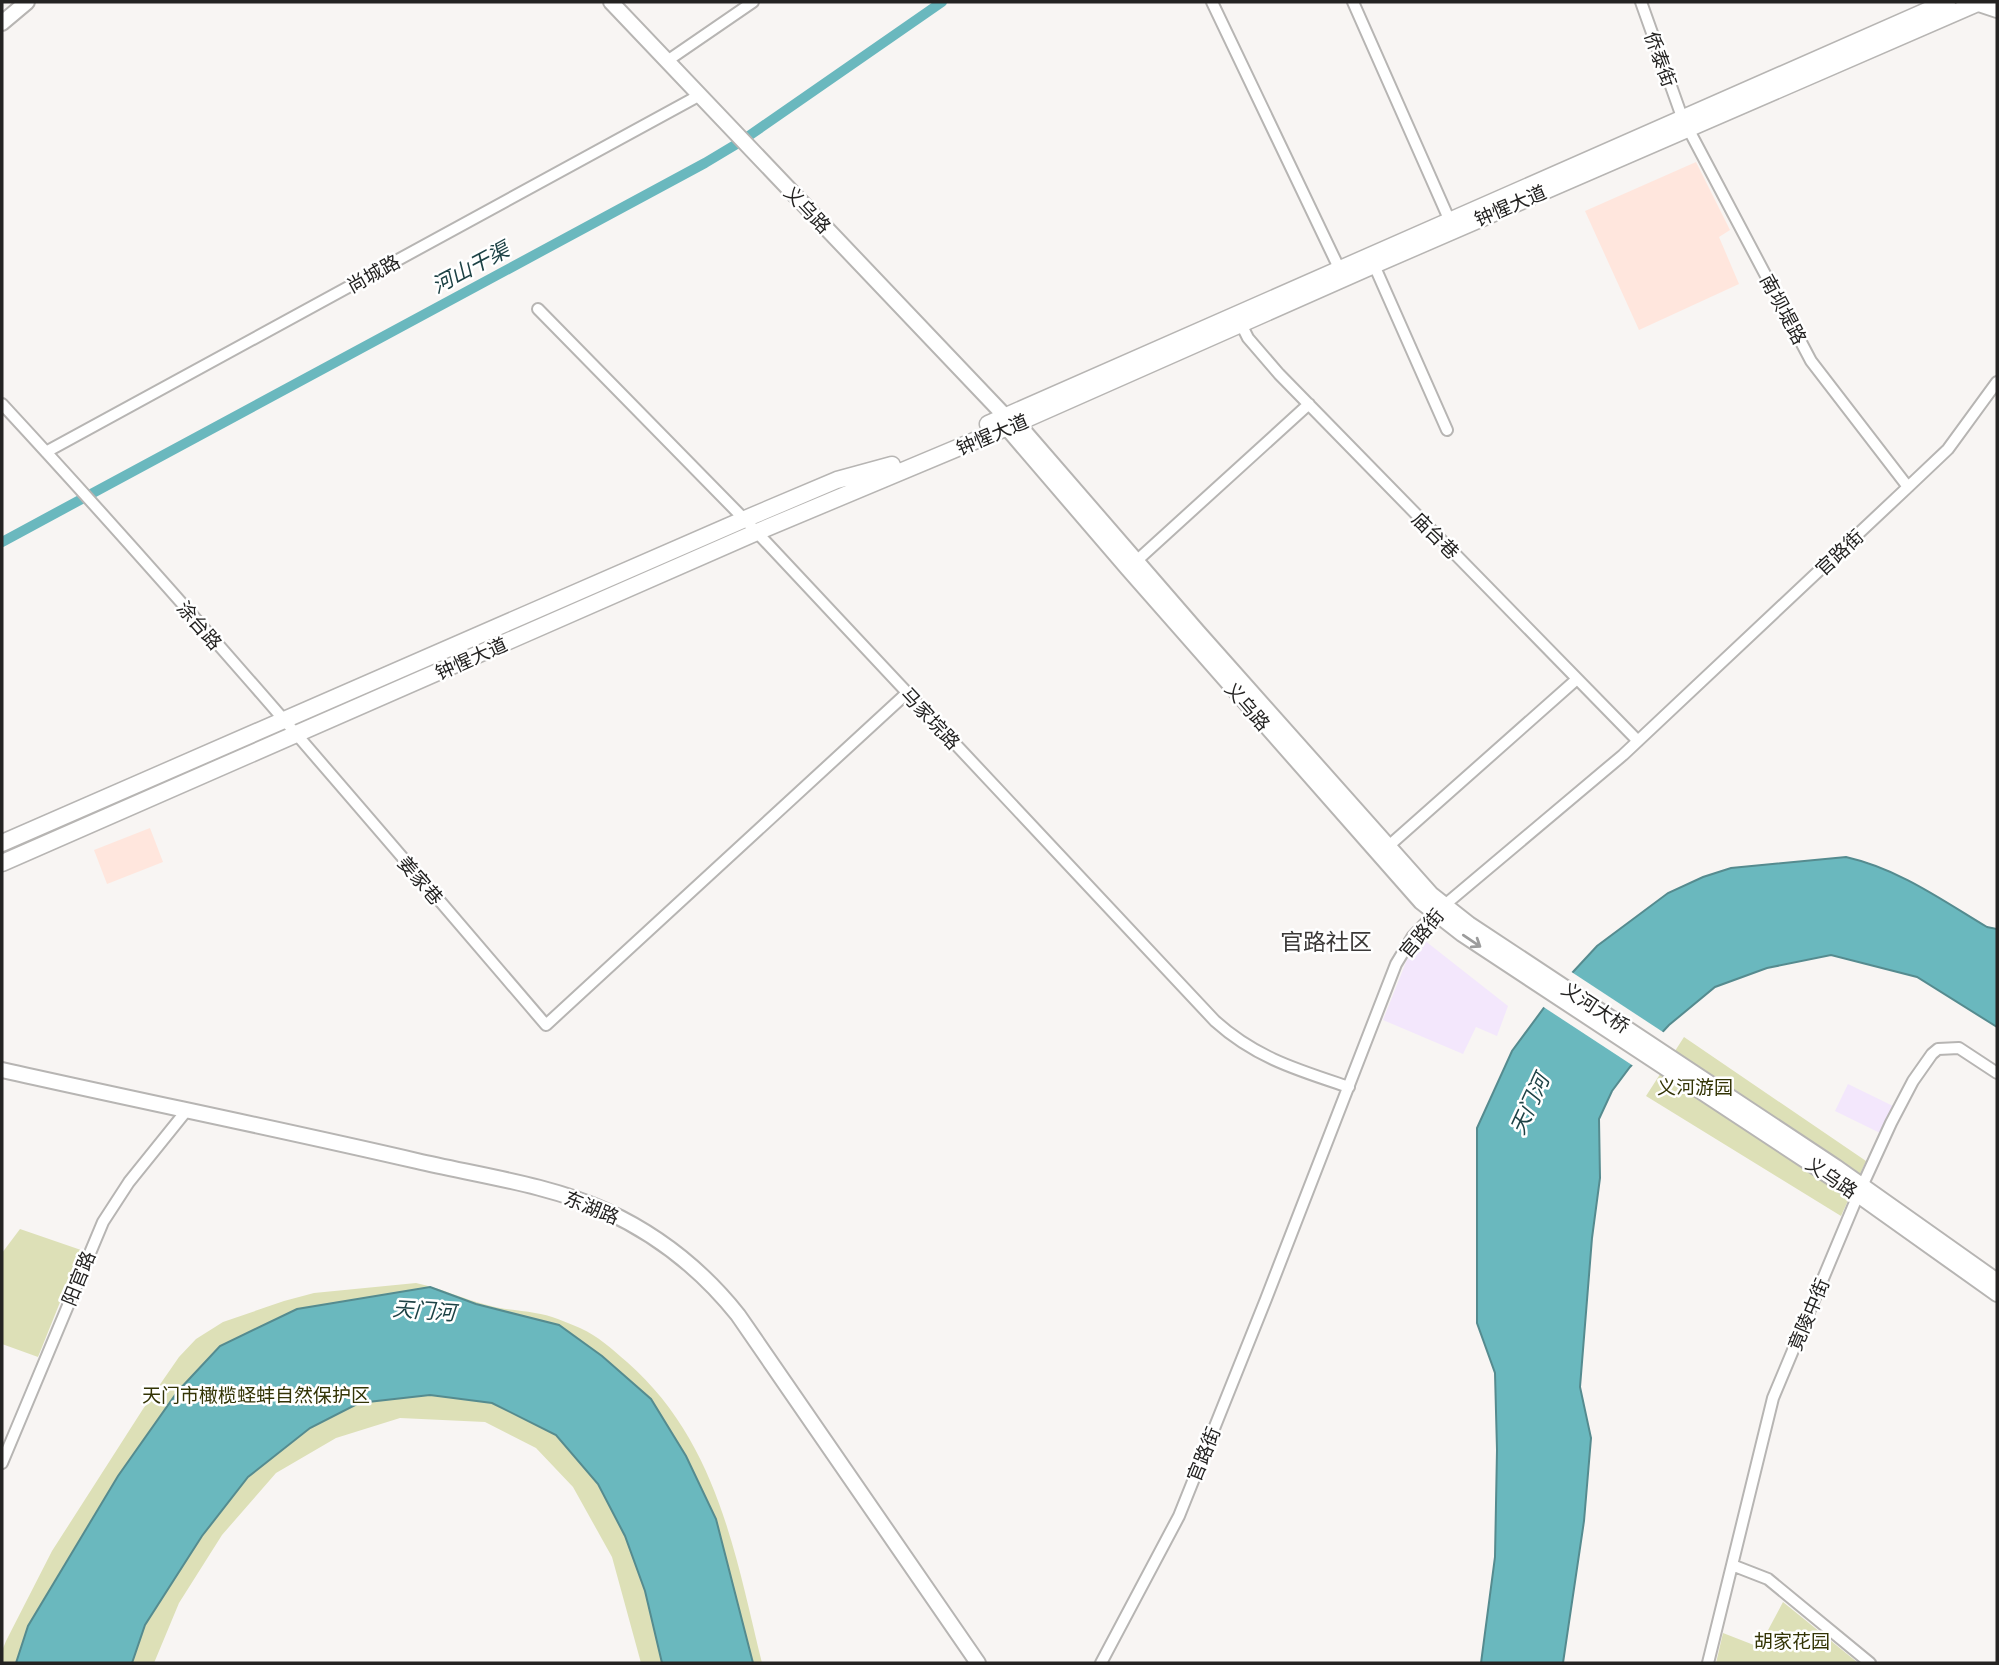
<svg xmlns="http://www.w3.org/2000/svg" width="1999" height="1665" font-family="'Titillium Web','Noto Sans SC',sans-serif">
<rect width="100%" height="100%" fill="#f8f5f3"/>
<!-- education -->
<path fill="#f3e7fc" d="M1424,940L1508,1006L1497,1036L1476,1027L1463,1054L1383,1020L1408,957Z
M1848,1084L1893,1106L1880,1133L1835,1111Z"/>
<!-- medical -->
<path fill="#ffe6dd" d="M1696,162L1730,230L1719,237L1739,284L1639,330L1585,211Z
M150,828L163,862L107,884L94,850Z"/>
<!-- green -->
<path fill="#dde0b7" d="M1684,1037L1866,1161L1841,1216L1646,1096Z
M20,1229L81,1250L38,1357L2,1344V1253Z
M416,1283C441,1288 463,1299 487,1305C503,1310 519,1310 535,1313C550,1315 566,1322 580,1328C598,1336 613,1350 627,1362C717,1441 735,1553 762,1663H641L612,1557L573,1487L536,1448L485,1422L400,1418L336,1438L276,1473L222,1535L179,1603L154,1663H2V1651L6,1641L52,1551L143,1409L179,1357L196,1339L223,1322L284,1301L314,1293Z
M1783,1602L1857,1662L1856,1663H1716L1723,1633L1759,1647Z"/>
<!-- water -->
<path fill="#6ab8be" stroke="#558b8f" stroke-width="2" d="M1846,857C1899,869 1942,900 1987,927L1997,929V1027L1917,977L1831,955L1767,968L1715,987L1669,1025L1630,1067L1612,1091L1599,1119L1600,1178L1592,1238L1580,1387L1591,1438L1584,1521L1563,1663H1481L1495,1557L1497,1450L1495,1373L1477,1323V1128L1512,1051L1560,986L1597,946L1668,893L1703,877L1731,868Z
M430,1287L476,1304L559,1325L602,1356L651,1399L686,1456L716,1519L753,1663H662L645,1591L625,1536L598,1484L556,1435L492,1403L430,1395L359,1403L310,1428L248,1477L202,1536L145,1625L132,1663H16L28,1626L118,1476L178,1391L220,1346L297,1309Z"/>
<!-- pier -->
<path fill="#f8f5f3" d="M1570,971L1666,1034L1635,1067L1542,1006Z"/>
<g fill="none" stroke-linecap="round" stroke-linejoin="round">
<!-- canal -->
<path stroke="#6ab8be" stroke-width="10" d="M2,542L705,163L740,142L942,2"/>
<!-- minor casing -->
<g stroke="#b7b5b3" stroke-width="14">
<path id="minor" d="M1212,2L1339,268
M1353,2L1449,219
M1641,2L1682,117L1811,361L1908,487
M667,61L753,2
M1374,265L1447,430
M538,309L750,525L1215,1021C1256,1058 1298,1070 1349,1087
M1241,324L1248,338L1279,374L1638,741
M2,404C189,606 367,816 546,1025L907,693
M46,452L700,95
M1132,565L1309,404
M1383,851L1577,679
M2,1463L103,1222L129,1182L187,1110
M1732,1565L1768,1579L1870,1663
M1101,1663L1179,1516L1266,1299L1396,964L1413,936L1434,914L1623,755L1908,487L1948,449L1997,382
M1708,1663L1773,1398L1858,1195L1891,1123L1913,1081L1932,1054L1938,1049L1959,1048L1997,1073"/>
</g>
<!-- major casing -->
<g stroke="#b7b5b3" stroke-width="18">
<path id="major" d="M611,2L1005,416L1017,423L1198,632L1431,894L1469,924L1836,1167L1997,1281
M1976,3L1997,10
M2,23L27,2
M1006,418L1007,428L1128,569L1421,902L1462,934L1858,1195L1997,1294
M2,1070C140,1101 279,1129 417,1161C477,1175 551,1185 606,1211C658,1235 703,1271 738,1315L978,1663"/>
</g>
<!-- highway casing -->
<g stroke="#b7b5b3" stroke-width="19">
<path id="highway" d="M988,424L1947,2
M2,843L745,519L837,480L892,465
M2,863L757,532L1017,423L1374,265L1980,2"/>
</g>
<!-- minor -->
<use href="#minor" stroke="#fff" stroke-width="10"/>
<!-- major -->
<use href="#major" stroke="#fff" stroke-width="14"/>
<!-- highway -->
<use href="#highway" stroke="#fff" stroke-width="16"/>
</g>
<!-- one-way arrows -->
<defs><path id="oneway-shaft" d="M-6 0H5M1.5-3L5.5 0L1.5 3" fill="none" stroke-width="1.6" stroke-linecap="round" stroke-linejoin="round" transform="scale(1.75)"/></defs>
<use stroke="#9c9c9c" href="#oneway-shaft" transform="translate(1472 941) rotate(34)"/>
<g text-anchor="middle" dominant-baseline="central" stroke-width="5" stroke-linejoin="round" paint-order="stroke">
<!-- street labels -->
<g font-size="19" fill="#242322" stroke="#fff">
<text transform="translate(1661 59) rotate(70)">侨泰街</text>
<text transform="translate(1510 205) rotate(-23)">钟惺大道</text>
<text transform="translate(808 209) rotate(46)">义乌路</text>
<text transform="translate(373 273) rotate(-29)">尚城路</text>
<text transform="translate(1784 309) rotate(62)">南坝堤路</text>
<text transform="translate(992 434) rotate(-23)">钟惺大道</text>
<text transform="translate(1436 535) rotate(45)">庙台巷</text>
<text transform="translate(1839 552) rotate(-43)">官路街</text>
<text transform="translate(200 625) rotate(49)">涂台路</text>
<text transform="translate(471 658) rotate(-24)">钟惺大道</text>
<text transform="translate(1248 706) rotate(49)">义乌路</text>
<text transform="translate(931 718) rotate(47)">马家垸路</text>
<text transform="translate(421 880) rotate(49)">姜家巷</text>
<text transform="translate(1421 933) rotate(-50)">官路街</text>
<text transform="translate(1596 1007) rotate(33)">义河大桥</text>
<text transform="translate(1832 1177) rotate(34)">义乌路</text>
<text transform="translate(592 1207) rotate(22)">东湖路</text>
<text transform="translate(78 1278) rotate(-68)">阳官路</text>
<text transform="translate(1808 1314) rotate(-67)">竟陵中街</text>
<text transform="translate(1203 1454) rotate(-68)">官路街</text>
</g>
<!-- park labels -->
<g font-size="19" fill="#333405" stroke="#fff">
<text x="1695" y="1086">义河游园</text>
<text x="256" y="1394">天门市橄榄蛏蚌自然保护区</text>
<text x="1792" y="1640">胡家花园</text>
</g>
<!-- water labels -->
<g font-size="21" font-style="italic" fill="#1d4245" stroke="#fff">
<text transform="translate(470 267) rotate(-28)">河山干渠</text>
<text transform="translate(1529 1104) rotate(-65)">天门河</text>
<text transform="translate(424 1310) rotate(4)">天门河</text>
</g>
<!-- quarter labels -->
<g font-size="23" fill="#3b3938" stroke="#fff">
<text x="1326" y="941">官路社区</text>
</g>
</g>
<!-- border -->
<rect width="1999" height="1665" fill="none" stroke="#242322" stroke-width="7"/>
</svg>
